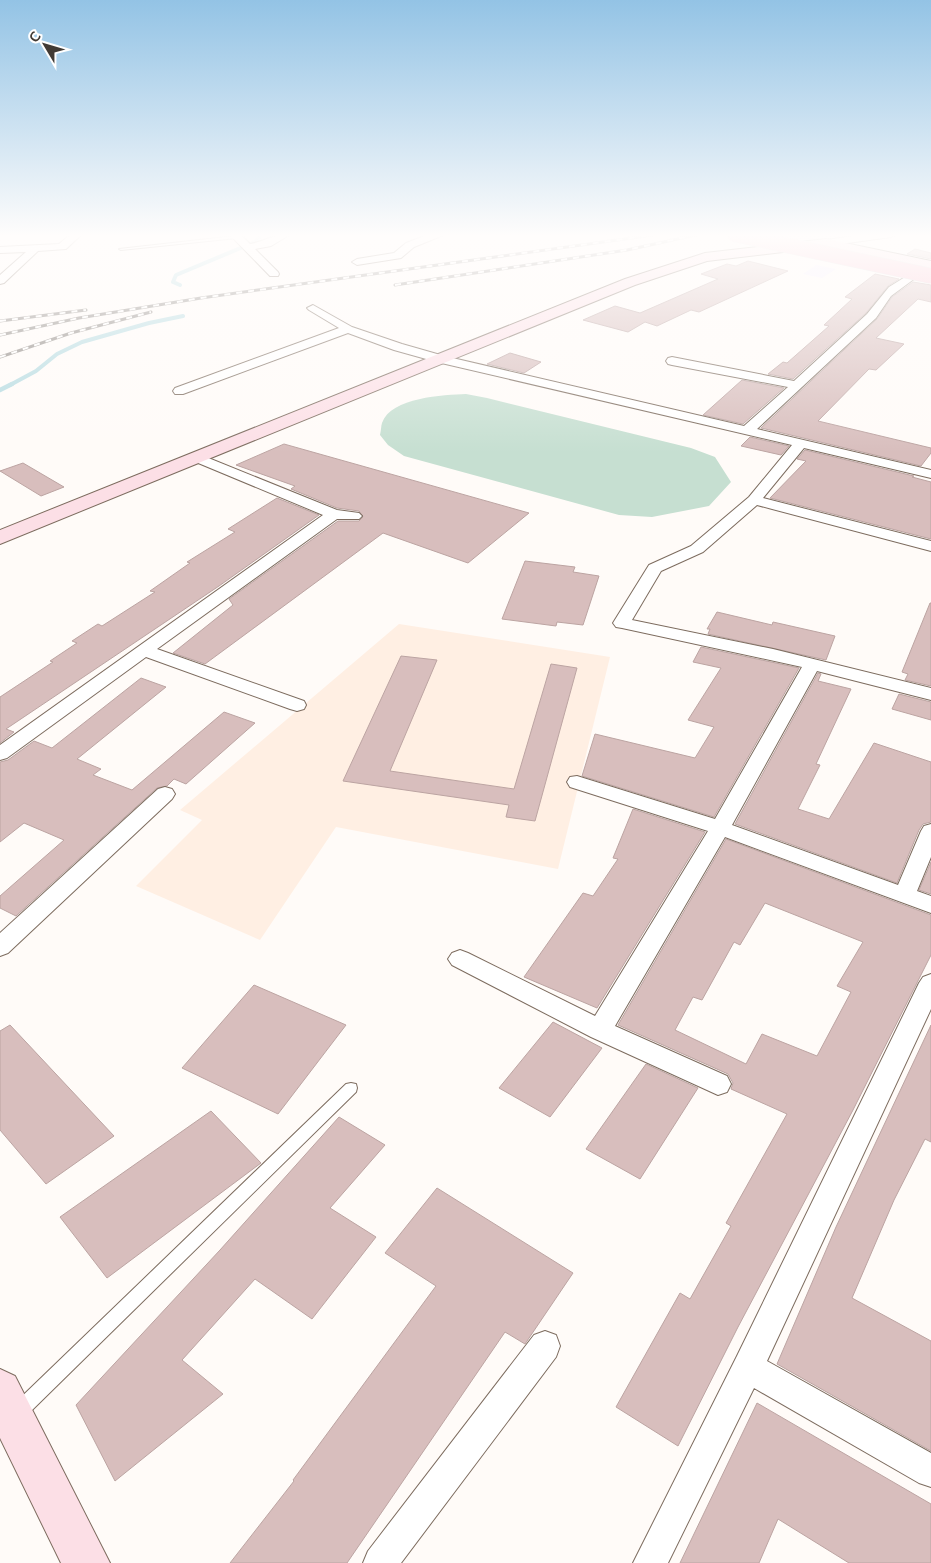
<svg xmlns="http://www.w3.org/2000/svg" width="931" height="1563" font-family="Mulish,sans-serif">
<rect width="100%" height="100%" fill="#fffbf8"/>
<!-- commercial -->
<path fill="#f5eeff" d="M775,234H872L808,242Z
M816,265L836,269L822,278L803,274Z"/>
<!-- built -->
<path fill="#ffefe3" d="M399,624L610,657L558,869L336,827L260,940L136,886L202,820L180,810Z"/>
<!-- green -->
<path fill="#c6dfd1" d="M466,394L487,398L691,448L715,457L731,482L709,506L652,517L619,515L404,456L388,445L380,435C381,431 381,426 382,423C391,397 444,395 466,394Z"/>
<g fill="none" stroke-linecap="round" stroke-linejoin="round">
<!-- stream-far1 -->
<path stroke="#b3dae0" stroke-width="4" d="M180,285L173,282L176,275L255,242L261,234
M10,385L36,371L57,354L82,342L149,323L183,316"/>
<!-- stream -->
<path stroke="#b3dae0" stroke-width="4.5" d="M0,390L12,384"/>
</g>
<!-- building -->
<path fill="#d8bebd" stroke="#bca4a2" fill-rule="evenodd" d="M915,249L931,253V259L907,254Z
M748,261L788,271L699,312L691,310L657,326L645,322L628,332L583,320L615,306L640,313L718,279L701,274L727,264L736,266Z
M875,274L899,279L888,286L866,313L793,379L768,374L783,362L787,363L829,326L824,325L852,299L845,297Z
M913,282L931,285V302L918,299L876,338L904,344L876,370L869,369L818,421L931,448V453L921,466L761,428L877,319L892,297Z
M510,353L541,362L524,373L487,364Z
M742,380L784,388L743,424L703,415Z
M750,437L789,446L781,455L741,446Z
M284,444L529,513L468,563L383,533L205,664L173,653L233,605L229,599L338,521H359L363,517L359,511L337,508L291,489L295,486L236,465Z
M805,450L914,476L912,477L931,482V539L770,498L806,461L797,459Z
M23,463L64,487L41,496L0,471Z
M277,498L319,515L219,586L6,729L14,732L0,743V697L53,662L50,661L77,643L72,641L98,624L102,626L155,592L150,591L190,563L187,562L235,532L228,529Z
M525,561L575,567L573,572L599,576L583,625L557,622L556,626L502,619Z
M930,603H931V686L905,680L908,674L902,672Z
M717,612L772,625L773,622L835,636L826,660L708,634L710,629H707Z
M701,647L799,668L714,817L582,776L595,734L695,758L714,727L688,720L721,668L693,662Z
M401,656L437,660L390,771L514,789L551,664L577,668L535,821L506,817L509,805L343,781Z
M818,673L821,674L818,681L851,689L816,764L820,765L798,809L829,819L874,743L931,762V822L923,824L919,830L897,883L735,824Z
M141,678L166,687L77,759L101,769L93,775L132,790L224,712L255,723L186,784L174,779L167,786L157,788L16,916L0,908V896L64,840L24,823L0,842V762L8,760L34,741L52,748Z
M899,694L931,702V720L892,709Z
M633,809L705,832L597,1008L524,977L583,893L593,896L618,859L613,858Z
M726,839L931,915V955L853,1110L738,1327L678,1446L616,1407L680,1293L690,1299L731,1226L726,1223L787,1114L731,1089L733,1083L728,1074L618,1025ZM765,903L863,942L837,986L851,992L817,1056L762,1034L746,1064L675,1030L693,997L702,1000L734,942L740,945Z
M931,862V894L919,890Z
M254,985L346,1025L278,1114L182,1068Z
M553,1022L602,1048L550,1117L499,1088Z
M10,1025L114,1136L46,1184L0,1130V1031Z
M931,1025V1142L925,1139L894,1200L852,1298L931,1341V1451L777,1364L836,1227Z
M646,1064L698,1088L640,1179L586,1149Z
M211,1111L261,1163L107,1278L60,1217Z
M339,1117L385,1145L330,1208L376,1237L312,1319L255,1279L182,1360L223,1394L115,1481L76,1405L220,1250Z
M437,1188L573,1273L525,1344L505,1332L347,1563H230L294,1481L293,1480L436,1286L385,1253Z
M757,1403L931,1504V1563H849L778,1519L759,1563H680Z"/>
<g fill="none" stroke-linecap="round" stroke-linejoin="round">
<!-- lane casing -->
<g stroke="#7d6c5f" stroke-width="2">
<path id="lane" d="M235,236L237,238L121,250L119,249Z
M351,1083L356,1084L357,1088L356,1092L25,1417L19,1419L13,1417L11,1411L13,1405L346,1084Z"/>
</g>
<!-- street casing -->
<g stroke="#7d6c5f" stroke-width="2">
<path id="street" d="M71,234H82L66,249L38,251L4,283L0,284V275L26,252L0,253V247L59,244Z
M229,234H240L250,244C267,241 273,234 291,234L271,246L255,249L278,272L279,274L278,276H270Z
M430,234H446L414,247L401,258L357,265L352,262L357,259L394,253L406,243Z
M867,234H896L891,237L826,246L821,243L826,240Z
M910,274L914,275L915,277L914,279L891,296L876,318L757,429L931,470V478L804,448L763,498L931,541V551L757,505L703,552L661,571L632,620L773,649L931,688V700L817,671L732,825L898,885L921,831L924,826L931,824V857L917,891L931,896V913L725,837L615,1026L727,1076L731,1084L727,1092L718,1095L591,1037L452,965L448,959L452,953L460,950L468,953L595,1016L708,831L570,787L567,782L570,777L577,776L715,819L802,667L622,628L616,627L613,623L649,565L691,546L749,497L792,445L437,362L394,350L348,333L183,394H175L173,391L175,388L339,328L309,310L307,308L313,305L352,327L402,344L444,356L744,426L788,387L672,365L668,364L666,361L668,358L672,357L794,381L867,314L889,287Z
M196,453L337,510L359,513L362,516L359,519H337L157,649L304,701L306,705L304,709L297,711L290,709L146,657L7,758L0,760V745L323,515L191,460L189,457Z
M165,787L172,789L175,794L172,799L8,953L0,956V933L158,789Z
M931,974V1009L767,1361L931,1453V1487L919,1483L754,1388L668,1563H633L737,1356L919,983L923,977Z
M545,1331L556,1335L560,1346L556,1357L401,1563H363L368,1551L534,1335Z"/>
</g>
<!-- secondary casing -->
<g stroke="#7d6c5f" stroke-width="2">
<path id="secondary" d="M826,239L931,261V269L826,247L707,261L635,285L0,544V530L625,279L705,253Z
M0,1369L15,1376L110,1563H61L0,1438Z"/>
</g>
<!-- lane -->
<use href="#lane" fill="#fff" fill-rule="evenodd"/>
<!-- street -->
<use href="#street" fill="#fff" fill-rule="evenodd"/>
<!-- secondary -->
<use href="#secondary" fill="#fcdfe6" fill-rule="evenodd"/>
<!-- rail casing -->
<g stroke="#8c8681" stroke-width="3">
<path id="rail" d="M395,285L627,250L700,234
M0,321L86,310
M0,335L79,318L201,298L660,234
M0,357L71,333L151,312"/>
</g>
<!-- rail -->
<use href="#rail" stroke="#fff" stroke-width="2" stroke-dasharray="6" stroke-linecap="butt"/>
<!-- primary-bridge casing -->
<g stroke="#d9d8d7" stroke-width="16" stroke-linecap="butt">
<path id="primary-bridge" d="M734,234L931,276"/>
</g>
<!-- primary-bridge -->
<use href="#primary-bridge" stroke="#f8bfce" stroke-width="15"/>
</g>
<!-- sky -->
<linearGradient id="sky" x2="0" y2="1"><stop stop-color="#93c3e5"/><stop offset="0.52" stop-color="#fffdfc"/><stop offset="1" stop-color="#fffdfc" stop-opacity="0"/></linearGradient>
<rect width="931" height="453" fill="url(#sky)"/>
<!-- north arrow -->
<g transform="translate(45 45) rotate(308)" stroke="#ffffff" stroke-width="4" paint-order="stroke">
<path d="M0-4L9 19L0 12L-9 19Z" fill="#423b35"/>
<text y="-8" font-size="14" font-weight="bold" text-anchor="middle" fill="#423b35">С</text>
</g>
</svg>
